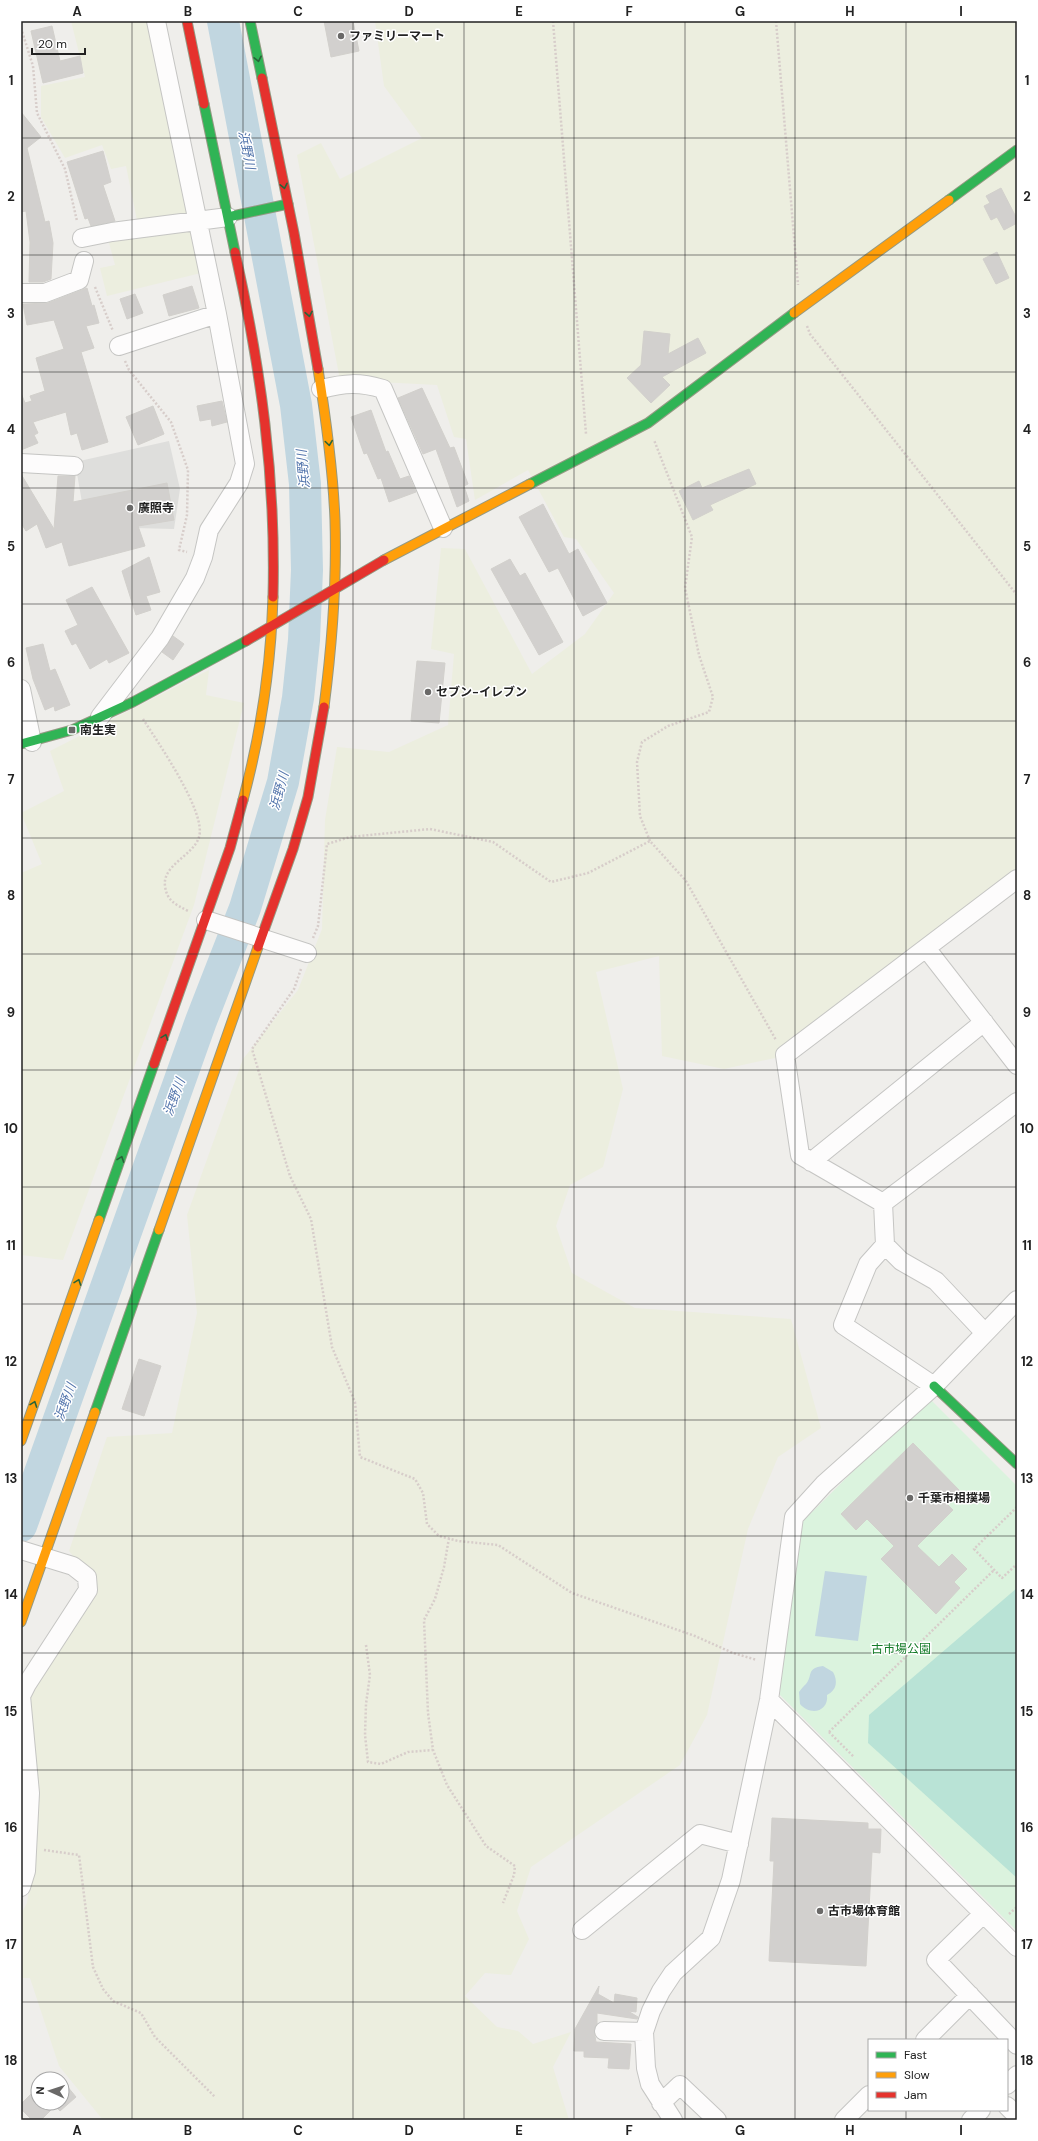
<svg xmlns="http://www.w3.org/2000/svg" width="1038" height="2141" font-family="'DM Sans','Noto Sans JP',sans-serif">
<rect width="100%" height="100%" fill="#efeeeb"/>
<!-- religious -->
<path fill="#dededc" d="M169,441L180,489L174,529L135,528L88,537L75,462Z"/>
<!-- farmland -->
<path fill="#eceedf" d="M71,21H149L201,273L107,296L100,268L115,265L108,239L140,235L126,166L111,169L102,145L65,158L41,117V86L85,77Z
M375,21H1017V26L1014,28L1017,34V869L775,1058L724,1069L662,1056L659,956L596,972L623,1089L603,1167L570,1185L556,1226L572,1273L635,1308L791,1319L821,1428L778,1457L748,1529L707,1715L680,1765L531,1867L517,1911L529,1939L511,1975L485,1973L465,1996L497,2027L518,2031L533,2044L571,2032L553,2067L569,2120H103L59,2066L30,1978H21V1914L27,1903L37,1842L29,1694L96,1585L69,1551L107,1437L172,1433L197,1313L187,1215L243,1059L298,990L322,929L325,820L337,747L389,752L448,725L454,654L431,649L441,548L465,549L532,674L585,634L614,593L576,539L564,537L528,470L475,500L466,439L454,437L437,385L340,380L297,155L321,143L340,179L422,138L384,86Z
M209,670L206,695L244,703L194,905L63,1260L21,1255V873L42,864L21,813L64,791L50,751Z"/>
<!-- park -->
<path fill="#dbf3de" d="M928,1397L1017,1486V1931L778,1693L802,1522Z"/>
<!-- pitch -->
<path fill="#b9e3d6" d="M1017,1588V1878L868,1743L869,1715Z"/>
<!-- water -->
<path fill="#c1d6e0" d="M825,1571L867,1576L858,1641L815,1636Z
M823,1666L833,1672C838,1681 837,1690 827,1695C829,1712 810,1716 800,1704L799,1692C801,1689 803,1687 806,1684C813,1676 806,1668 823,1666Z"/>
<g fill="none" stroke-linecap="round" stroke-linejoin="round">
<!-- river -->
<path stroke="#c1d6e0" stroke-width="32" d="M21,1526L201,1021L245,908L283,782L298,698L304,640L307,570L305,484L296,405L223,21"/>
</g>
<!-- building -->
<path fill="#d2d0ce" stroke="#d2d0cc" d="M324,21H353L359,51L331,57Z
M52,26L60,61L80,56L83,73L43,83L31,31Z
M21,112L41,137L27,148L45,222L49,221L53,243L51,279L43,282H29L30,242L26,211L21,212Z
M103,151L111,182L103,185L115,221L91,226L88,218L85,219L67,162Z
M1001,188L1017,219V223L1004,230L997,217L991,220L984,206L990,203L986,196Z
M997,252L1009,278L996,284L983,259Z
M192,286L199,308L169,316L163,295Z
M87,288L92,306L94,305L99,323L86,326L94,348L81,352L108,442L82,450L77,433L71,435L66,412L33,422L38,433L34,435L38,443L21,450V393L25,403L32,401L30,396L45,391L36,358L64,349L54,320L27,325L23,304L48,303Z
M135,294L143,313L127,319L120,299Z
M644,331L670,334L668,354L698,338L706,353L662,377L670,385L651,403L627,378L641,365Z
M422,388L450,448L454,447L468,484L464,486L469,501L457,507L436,449L423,454L398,398Z
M222,401L227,422L212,426L211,419L200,421L197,406Z
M153,406L164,434L138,445L126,417Z
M371,410L386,452L388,451L400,479L409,476L416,492L389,502L381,478L378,479L367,453L364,454L351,417Z
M749,469L756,484L710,505L713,510L693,520L679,491L699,481L702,488Z
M21,474L54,529L58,476H75L73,502L167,483L174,520L138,526L145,546L69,566L62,542L46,548L37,524L26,531L21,523Z
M543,504L569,554L578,549L607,603L583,616L558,568L549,572L519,517Z
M149,557L160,592L146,596L151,610L136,615L122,571Z
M510,559L520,576L525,573L563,642L539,655L491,569Z
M92,587L129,653L109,663L107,659L90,669L76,643L72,645L65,631L78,625L66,600Z
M173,636L184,644L173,660L162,652Z
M43,644L50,671L55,669L70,705L55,711L54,706L45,710L33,679L26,648Z
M417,661L445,663L439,723L411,721Z
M139,1359L161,1366L144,1416L122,1409Z
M913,1443L960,1491L947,1504L953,1510L917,1546L939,1567L952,1554L967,1569L954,1582L960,1588L936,1614L881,1559L894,1546L867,1519L856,1530L841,1514Z
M772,1818L868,1823V1829H881L880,1853L872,1852L866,1966L769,1961L774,1861H770Z
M599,1986L598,1994L614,2003L615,1994L637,1998L636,2012L628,2011L638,2017L637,2019L597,2013V2024L594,2030L596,2042L631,2044L629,2069L608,2068L609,2058L584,2057V2051H574L575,2029Z
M62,2080L76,2097L60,2111L55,2106L41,2120H32L21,2109V2104L33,2092L38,2090V2103H62Z"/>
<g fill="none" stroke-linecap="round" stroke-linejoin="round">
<!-- street casing -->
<g stroke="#c5c5c3" stroke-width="20">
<path id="street" d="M82,238L112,232L228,217
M21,293H45L79,280L84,261
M119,346L217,314
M321,389C345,383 359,382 383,389L443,528
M21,463L74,466
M21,689L32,742
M100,717L160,638L195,578L203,557L209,530L239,483L245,464L217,314L156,21
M206,920L307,953
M926,948L1017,1065
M811,1162L984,1022
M883,1203L800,1155L785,1055L1017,879
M883,1203L885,1245L868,1264L843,1325L934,1386
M883,1203L1017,1102
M885,1245L901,1261L936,1281L985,1333
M21,1550L73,1566L87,1577L88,1590L27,1684L21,1696L30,1793L26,1871L21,1887
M769,1700L1017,1947
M983,1914L936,1960L1017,2045
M582,1930L700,1834L739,1844
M604,2031L644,2032
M925,2040L970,1995
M1007,2085L1017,2075
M661,2103L680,2085L717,2120
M1007,2106L1017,2116
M673,2120L650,2084L646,2068L644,2032L651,2011L661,1991L673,1973L711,1938L731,1880L769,1700L794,1517L824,1484L934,1386L1017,1300
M844,2120L869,2095
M971,2120L981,2110"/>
</g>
<!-- fast casing -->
<g stroke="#949983" stroke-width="11">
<path id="fast" d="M250,21L262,78
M204,104L235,252
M949,200L1017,150
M228,217L288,204
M530,484L648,423L794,313
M21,744L72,730L133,702L246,641
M99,1220L154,1064
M934,1386L1017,1464
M95,1412L159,1230"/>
</g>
<!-- slow casing -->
<g stroke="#949983" stroke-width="11">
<path id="slow" d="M794,313L949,200
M318,369C326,419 333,469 335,520C337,583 332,645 324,707
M384,560L530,484
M243,800C261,733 271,666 273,597
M159,1230L258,947
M21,1441L99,1220
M21,1622L95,1412"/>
</g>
<!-- jam casing -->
<g stroke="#949983" stroke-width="11">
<path id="jam" d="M187,21L204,104
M262,78L294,233L318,369
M235,252C261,369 276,477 273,597
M246,641L384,560
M258,947L293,849L308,797L324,707
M154,1064L230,848L243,800"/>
</g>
<!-- path -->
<path stroke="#d7cdca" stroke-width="2.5" stroke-dasharray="2 2" stroke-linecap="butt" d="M553,21L586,434
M776,21L798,285
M21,28L33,66L37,113L65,169L77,221
M95,287L113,331
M807,326L810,334L1017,595
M125,361L129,370L171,422L188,470L187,515L179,550L187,552
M143,719C157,741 207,813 199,837C194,855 162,865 165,886C167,901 175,904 188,911
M650,841L640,816L637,762L642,742L668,726L709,712L713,697L699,655L685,588L692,537L654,440
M313,938L318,926L327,844L350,837L430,829L493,842L551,882L588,873L650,841L686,881L776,1040
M301,969L294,989L252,1049L290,1176L311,1219L332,1347L355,1402L360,1457L415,1479L423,1493L427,1524L439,1536L458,1541L498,1545L572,1593L695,1636L733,1653L757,1660
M1017,1507L974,1549L1002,1578L1017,1564
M449,1538L444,1567L435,1599L424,1620L428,1713L433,1750L447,1785L486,1846L515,1866L514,1875L503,1903
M366,1645L370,1675L366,1704L365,1735L368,1762L381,1764L408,1752L433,1750
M829,1732L854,1757
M829,1732L994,1570
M44,1850L79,1855L93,1967L103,1989L113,2001L141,2013L155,2037L215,2097
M1009,1914L1017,1907"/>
<!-- street -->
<use href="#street" stroke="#fdfcfc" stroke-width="18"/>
<!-- fast -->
<use href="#fast" stroke="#30b455" stroke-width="9"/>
<!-- slow -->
<use href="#slow" stroke="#ff9f0a" stroke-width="9"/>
<!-- jam -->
<use href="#jam" stroke="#e5322d" stroke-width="9"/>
</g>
<!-- one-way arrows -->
<defs><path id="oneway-chevron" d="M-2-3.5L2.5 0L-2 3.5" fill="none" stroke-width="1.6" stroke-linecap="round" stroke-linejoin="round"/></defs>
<g stroke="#286439">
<use href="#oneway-chevron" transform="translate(258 59) rotate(78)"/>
<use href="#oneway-chevron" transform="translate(284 186) rotate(78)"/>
<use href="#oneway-chevron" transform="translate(309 314) rotate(80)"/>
<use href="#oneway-chevron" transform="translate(329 443) rotate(82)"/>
<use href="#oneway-chevron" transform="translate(165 1037) rotate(-70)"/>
<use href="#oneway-chevron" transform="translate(121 1159) rotate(-70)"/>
<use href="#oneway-chevron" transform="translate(78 1282) rotate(-70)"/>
<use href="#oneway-chevron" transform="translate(34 1404) rotate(-70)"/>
</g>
<!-- grid -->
<path fill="none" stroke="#222" stroke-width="1" stroke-opacity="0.55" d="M132,21V2120M243,21V2120M353,21V2120M464,21V2120M574,21V2120M685,21V2120M795,21V2120M906,21V2040M21,138H1017M21,255H1017M21,372H1017M21,488H1017M21,604H1017M21,721H1017M21,838H1017M21,954H1017M21,1070H1017M21,1187H1017M21,1304H1017M21,1420H1017M21,1536H1017M21,1653H1017M21,1770H1017M21,1886H1017M21,2002H1017M906,2110V2120"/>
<!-- markers -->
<g fill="#6a6968" stroke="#fff" stroke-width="1.5">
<circle cx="341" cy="36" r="4"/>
<circle cx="130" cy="508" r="4"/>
<circle cx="428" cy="692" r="4"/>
<rect x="68" y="726" width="8" height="8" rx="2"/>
<circle cx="910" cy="1498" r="4"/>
<circle cx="820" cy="1911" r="4"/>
</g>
<g text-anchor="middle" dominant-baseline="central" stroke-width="3" stroke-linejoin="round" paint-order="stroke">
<!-- poi labels -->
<g font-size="12" font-weight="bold" fill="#222" stroke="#fff" text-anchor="start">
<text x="349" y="36">ファミリーマート</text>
<text x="138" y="508">廣照寺</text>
<text x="436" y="692">セブン-イレブン</text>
<text x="80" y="730">南生実</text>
<text x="918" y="1498">千葉市相撲場</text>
<text x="828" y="1911">古市場体育館</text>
</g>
<!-- park labels -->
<g font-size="12" fill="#147b28" stroke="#fff">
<text x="901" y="1649">古市場公園</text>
</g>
<!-- water labels -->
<g font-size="13" font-style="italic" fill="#5375ac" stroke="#fff">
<text transform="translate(247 150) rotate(79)">浜野川</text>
<text transform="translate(303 469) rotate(-95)">浜野川</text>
<text transform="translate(279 791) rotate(-75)">浜野川</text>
<text transform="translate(174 1097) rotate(-70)">浜野川</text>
<text transform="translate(65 1402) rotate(-70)">浜野川</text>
</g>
</g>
<!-- border -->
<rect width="1038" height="2141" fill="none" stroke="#ffffff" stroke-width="44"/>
<!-- legend -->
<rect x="868" y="2039" width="140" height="72" fill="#ffffff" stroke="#a7a7a7"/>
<rect x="876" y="2052" width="20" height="6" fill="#30b455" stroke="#a7a7a7"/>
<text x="904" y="2059" font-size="12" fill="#222222">Fast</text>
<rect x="876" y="2072" width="20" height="6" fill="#ff9f0a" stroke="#a7a7a7"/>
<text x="904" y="2079" font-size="12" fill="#222222">Slow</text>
<rect x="876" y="2092" width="20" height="6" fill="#e5322d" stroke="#a7a7a7"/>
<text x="904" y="2099" font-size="12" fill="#222222">Jam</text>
<!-- north arrow -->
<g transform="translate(50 2091) rotate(273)"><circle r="19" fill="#ffffff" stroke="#a7a7a7"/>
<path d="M0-3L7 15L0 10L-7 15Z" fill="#6a6968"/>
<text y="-6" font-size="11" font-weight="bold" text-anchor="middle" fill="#222222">N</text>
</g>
<!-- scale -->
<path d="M32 48v6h53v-6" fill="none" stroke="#222222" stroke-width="2"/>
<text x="38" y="48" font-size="12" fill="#222222" stroke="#ffffff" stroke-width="3" paint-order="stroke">20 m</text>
<rect x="22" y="22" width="994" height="2097" fill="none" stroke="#222" stroke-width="1.5"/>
<g font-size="13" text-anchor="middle" font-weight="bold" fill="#222">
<text x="77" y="16">A</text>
<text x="188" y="16">B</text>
<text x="298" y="16">C</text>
<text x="409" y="16">D</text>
<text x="519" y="16">E</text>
<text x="629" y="16">F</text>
<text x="740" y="16">G</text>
<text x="850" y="16">H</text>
<text x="961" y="16">I</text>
<text x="11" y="85">1</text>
<text x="1027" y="85">1</text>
<text x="11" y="201">2</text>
<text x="1027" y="201">2</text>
<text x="11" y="318">3</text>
<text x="1027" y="318">3</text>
<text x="11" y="434">4</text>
<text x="1027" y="434">4</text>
<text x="11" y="551">5</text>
<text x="1027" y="551">5</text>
<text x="11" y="667">6</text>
<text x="1027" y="667">6</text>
<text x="11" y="784">7</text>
<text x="1027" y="784">7</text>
<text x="11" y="900">8</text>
<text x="1027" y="900">8</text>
<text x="11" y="1017">9</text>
<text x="1027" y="1017">9</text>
<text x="11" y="1133">10</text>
<text x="1027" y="1133">10</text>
<text x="11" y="1250">11</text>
<text x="1027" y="1250">11</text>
<text x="11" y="1366">12</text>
<text x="1027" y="1366">12</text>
<text x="11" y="1483">13</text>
<text x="1027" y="1483">13</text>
<text x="11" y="1599">14</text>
<text x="1027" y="1599">14</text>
<text x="11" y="1716">15</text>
<text x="1027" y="1716">15</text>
<text x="11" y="1832">16</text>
<text x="1027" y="1832">16</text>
<text x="11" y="1949">17</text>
<text x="1027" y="1949">17</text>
<text x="11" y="2065">18</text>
<text x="1027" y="2065">18</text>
<text x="77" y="2135">A</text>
<text x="188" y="2135">B</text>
<text x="298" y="2135">C</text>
<text x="409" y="2135">D</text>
<text x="519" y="2135">E</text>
<text x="629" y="2135">F</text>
<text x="740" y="2135">G</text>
<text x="850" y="2135">H</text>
<text x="961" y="2135">I</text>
</g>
</svg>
